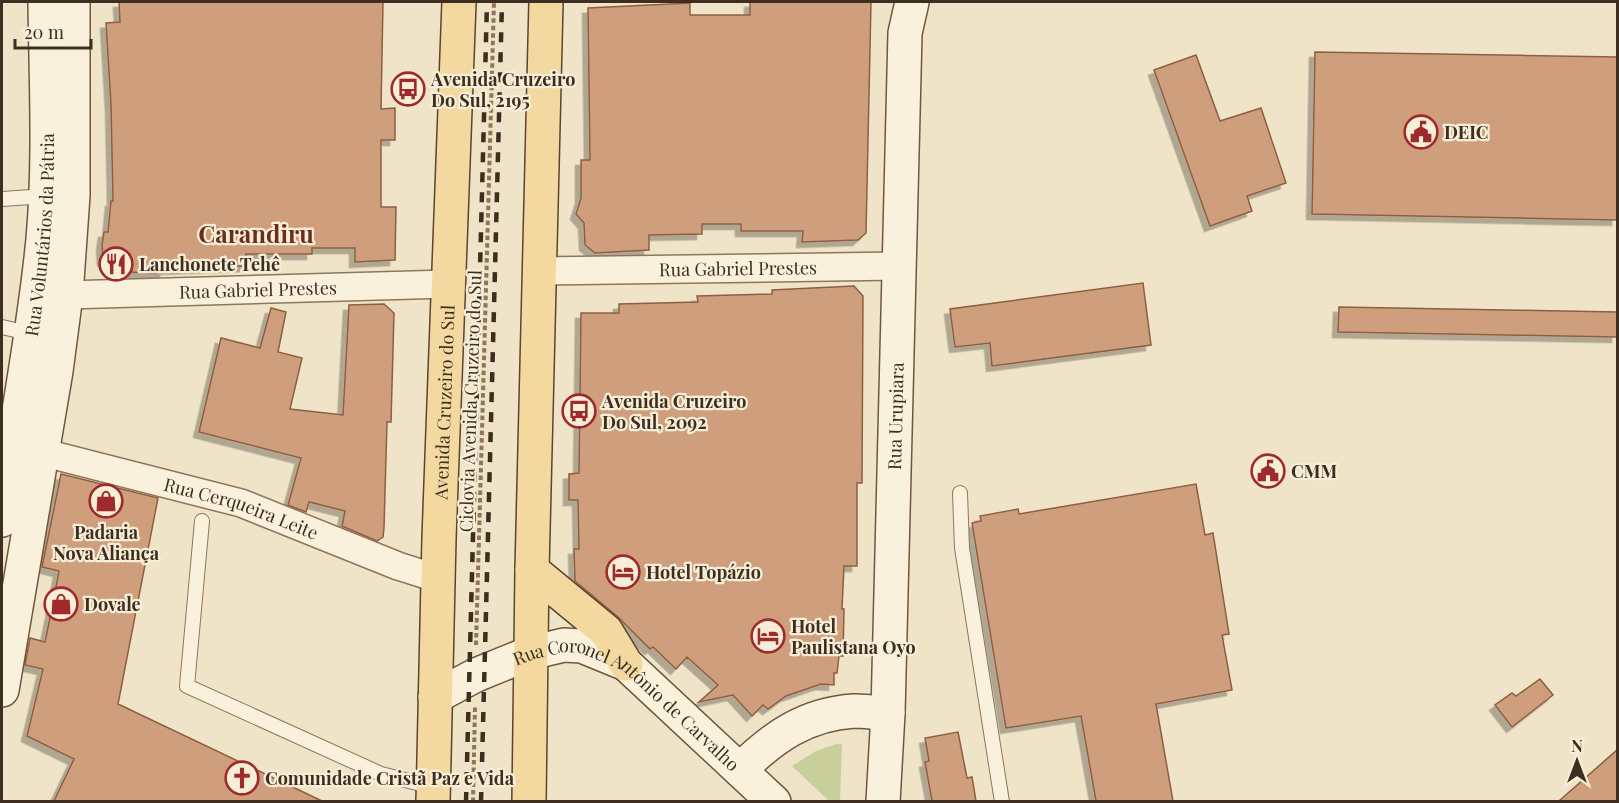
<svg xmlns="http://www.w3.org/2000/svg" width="1619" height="803" font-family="'Playfair Display',serif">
<defs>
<filter id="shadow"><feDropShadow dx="-5.5" dy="5.5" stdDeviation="0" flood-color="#0004"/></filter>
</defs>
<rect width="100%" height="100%" fill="#f0e4c8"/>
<!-- green -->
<path fill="#c9cf9b" d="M836,744H842L840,801H829L792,766L816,751Z"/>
<!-- building -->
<path fill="#cf9f7d" stroke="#8d5f41" stroke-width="1.5" filter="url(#shadow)" d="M119,2H383L381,109L395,108V140H381V207H396L395,260L355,262V248H312V254H246V266L165,269V272L151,273L111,271L103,260L102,245L104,232H108L111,201H113L111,105L106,23L120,22Z
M750,2H871L866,233L858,240L802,242L803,231H741V224H702V234L649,235V250L595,253L585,245L584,223L576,214L581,198V160H590L588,8L690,3V15H750Z
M1315,52L1617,57V220L1312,214Z
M1196,55L1220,121L1261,108L1286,183L1247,196L1252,211L1210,226L1154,70Z
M1143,283L1151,345L992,366L990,343L955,347L950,309Z
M854,286L863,296L862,483H857V566H844L842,609H844L843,656H839L837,673H834V685L821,684L786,696L768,709L763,705L752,716L733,695L699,702L718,685L687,657L676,669L653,647L650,649L618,617L575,581L574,549H579L578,500H569V474L579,473L581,313H619V304L698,302L697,296L772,294V290Z
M384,304L394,313L391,422H387L384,528L383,537L377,541L342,526L345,511L309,502L306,512L288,505L301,458L199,432L221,338L260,348L271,308L286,312L278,352L302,358L290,409L343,415L349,305Z
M1339,307L1617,312V337L1338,332Z
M61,474L158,498L118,704L322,801H54L74,759L27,736L43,669L25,665L30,638L45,642L52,608L59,571L42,567Z
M1196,484L1205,535L1213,533L1229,634L1222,635L1232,690L1156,704L1173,801H1096L1081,716L1006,728L972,523L981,521L980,516L1018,509L1019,514Z
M1540,679L1553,695L1512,727L1495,705L1512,693L1516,696Z
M958,732L967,778L972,777L976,801H932L925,762L929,761L925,738Z
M1617,750V801H1559Z"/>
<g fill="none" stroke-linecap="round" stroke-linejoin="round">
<!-- lane casing -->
<g stroke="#8d765c" stroke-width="16">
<path id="lane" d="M2,199L46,196
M2,327L32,334
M960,493L962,548L1002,802
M202,521L187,686L381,774L433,787"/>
</g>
<!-- street casing -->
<g stroke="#8d765c" stroke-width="30">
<g id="street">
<path id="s1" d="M540,271L899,266"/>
<path id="s2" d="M66,295L448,284"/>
<path id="s3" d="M41,452L241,503L398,566L439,579"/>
</g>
</g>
<!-- secondary casing -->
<g stroke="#6f573f" stroke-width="36">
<g id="secondary">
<path id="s4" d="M2,520C15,426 34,334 43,239C50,161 46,80 45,2"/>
<path d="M2,690L56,371L66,295L73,195V2"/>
<path id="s5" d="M435,697L476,675L530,653L564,645L582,646L626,664L774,802"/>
<path d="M740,770C773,737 806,714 854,711C865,711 877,713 888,713"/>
<path id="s6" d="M883,802L888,713L905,33L912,2"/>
</g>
</g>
<!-- primary casing -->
<g stroke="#5b4430" stroke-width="36">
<g id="primary">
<path d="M532,570L606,631L626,664"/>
<path id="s7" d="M433,802L439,538L459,2"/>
<path d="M529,802L532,570L546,2"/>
</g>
</g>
<!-- path -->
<path stroke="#8d765c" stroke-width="4" stroke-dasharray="4.5 3" stroke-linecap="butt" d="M476,645L494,2
M473,802L475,706"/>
<!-- lane -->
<use href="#lane" stroke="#faf1dc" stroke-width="14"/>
<!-- street -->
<use href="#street" stroke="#faf1dc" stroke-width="27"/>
<!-- secondary -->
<use href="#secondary" stroke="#faf1dc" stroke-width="33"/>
<!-- primary -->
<use href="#primary" stroke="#f3d9a0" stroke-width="33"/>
<!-- rail -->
<path stroke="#3d2e20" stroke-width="4.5" stroke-dasharray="10 10" stroke-linecap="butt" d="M466,802L487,2
M481,802L502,2"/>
</g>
<!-- icons -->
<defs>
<g id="bus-ring" transform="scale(1.725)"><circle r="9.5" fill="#f7eed8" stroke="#9e2a2b" stroke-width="1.5"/><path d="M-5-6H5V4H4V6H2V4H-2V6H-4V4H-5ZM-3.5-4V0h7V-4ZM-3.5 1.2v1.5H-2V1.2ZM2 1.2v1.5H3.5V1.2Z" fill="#9e2a2b"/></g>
<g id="civic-ring" transform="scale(1.725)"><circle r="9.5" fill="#f7eed8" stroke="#9e2a2b" stroke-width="1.5"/><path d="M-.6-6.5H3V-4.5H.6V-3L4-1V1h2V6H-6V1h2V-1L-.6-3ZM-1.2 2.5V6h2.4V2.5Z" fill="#9e2a2b"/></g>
<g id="restaurant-ring" transform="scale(1.725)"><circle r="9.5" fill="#f7eed8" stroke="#9e2a2b" stroke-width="1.5"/><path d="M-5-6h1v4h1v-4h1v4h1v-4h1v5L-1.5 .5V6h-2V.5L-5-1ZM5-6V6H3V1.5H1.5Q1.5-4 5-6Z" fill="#9e2a2b"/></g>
<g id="shop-ring" transform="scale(1.725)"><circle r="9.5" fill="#f7eed8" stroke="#9e2a2b" stroke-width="1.5"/><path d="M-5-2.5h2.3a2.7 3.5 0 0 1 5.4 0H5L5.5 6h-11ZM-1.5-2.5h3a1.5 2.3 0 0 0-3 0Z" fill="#9e2a2b"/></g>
<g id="hotel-ring" transform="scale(1.725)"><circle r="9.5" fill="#f7eed8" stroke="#9e2a2b" stroke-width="1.5"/><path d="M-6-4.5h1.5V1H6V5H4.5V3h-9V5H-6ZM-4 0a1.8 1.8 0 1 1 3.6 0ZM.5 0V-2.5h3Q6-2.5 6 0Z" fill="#9e2a2b"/></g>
<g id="church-ring" transform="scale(1.725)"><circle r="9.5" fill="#f7eed8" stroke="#9e2a2b" stroke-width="1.5"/><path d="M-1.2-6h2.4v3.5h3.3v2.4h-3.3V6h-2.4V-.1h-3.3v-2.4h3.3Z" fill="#9e2a2b"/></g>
</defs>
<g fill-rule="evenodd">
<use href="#bus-ring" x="408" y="89"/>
<use href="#civic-ring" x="1421" y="132"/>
<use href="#restaurant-ring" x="116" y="264"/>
<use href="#bus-ring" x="579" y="411"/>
<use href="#civic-ring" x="1268" y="471"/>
<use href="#shop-ring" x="106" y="501"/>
<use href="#hotel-ring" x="623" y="572"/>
<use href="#shop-ring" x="61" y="604"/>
<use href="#hotel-ring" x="768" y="636"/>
<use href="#church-ring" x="242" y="778"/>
</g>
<g text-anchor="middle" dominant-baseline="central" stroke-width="4.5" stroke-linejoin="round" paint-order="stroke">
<!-- poi labels -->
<g font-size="18" font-weight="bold" fill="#3d2e20" stroke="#f7eed8" text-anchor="start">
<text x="431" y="79">Avenida Cruzeiro<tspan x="431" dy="21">Do Sul, 2195</tspan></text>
<text x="1444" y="132">DEIC</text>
<text x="139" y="264">Lanchonete Tehê</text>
<text x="602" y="401">Avenida Cruzeiro<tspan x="602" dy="21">Do Sul, 2092</tspan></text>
<text x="1291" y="471">CMM</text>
<text x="106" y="532" text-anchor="middle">Padaria<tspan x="106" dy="21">Nova Aliança</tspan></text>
<text x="646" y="572">Hotel Topázio</text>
<text x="84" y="604">Dovale</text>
<text x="791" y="626">Hotel<tspan x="791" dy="21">Paulistana Oyo</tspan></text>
<text x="265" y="778">Comunidade Cristã Paz e Vida</text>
</g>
<!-- street labels -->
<g font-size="18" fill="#3d2e20" stroke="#f7eed8">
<text stroke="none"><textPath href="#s4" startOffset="288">Rua Voluntários da Pátria</textPath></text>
<text stroke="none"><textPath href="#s1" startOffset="198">Rua Gabriel Prestes</textPath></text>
<text stroke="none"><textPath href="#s2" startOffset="192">Rua Gabriel Prestes</textPath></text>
<text stroke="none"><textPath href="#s7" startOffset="400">Avenida Cruzeiro do Sul</textPath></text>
<text transform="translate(470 401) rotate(-88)">Ciclovia Avenida Cruzeiro do Sul</text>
<text stroke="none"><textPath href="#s6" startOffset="386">Rua Urupiara</textPath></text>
<text stroke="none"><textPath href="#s3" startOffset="208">Rua Cerqueira Leite</textPath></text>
<text stroke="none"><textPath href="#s5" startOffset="222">Rua Coronel Antônio de Carvalho</textPath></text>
</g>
<!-- district labels -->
<g font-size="24" font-weight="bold" fill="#6b2e1e" stroke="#f7eed8">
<text x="256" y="233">Carandiru</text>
</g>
</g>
<!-- border -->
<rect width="1619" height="803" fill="none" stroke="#3d2e20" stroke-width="6"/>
<!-- north arrow -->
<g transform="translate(1577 761)" stroke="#f7eed8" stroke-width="4.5" paint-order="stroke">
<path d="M0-4.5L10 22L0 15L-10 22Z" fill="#3d2e20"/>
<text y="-9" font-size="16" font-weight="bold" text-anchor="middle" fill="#3d2e20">N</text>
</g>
<!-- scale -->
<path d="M15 39v9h76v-9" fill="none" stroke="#3d2e20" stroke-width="3"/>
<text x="24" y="39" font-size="18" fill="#3d2e20" stroke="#f7eed8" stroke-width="4.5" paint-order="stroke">20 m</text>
</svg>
